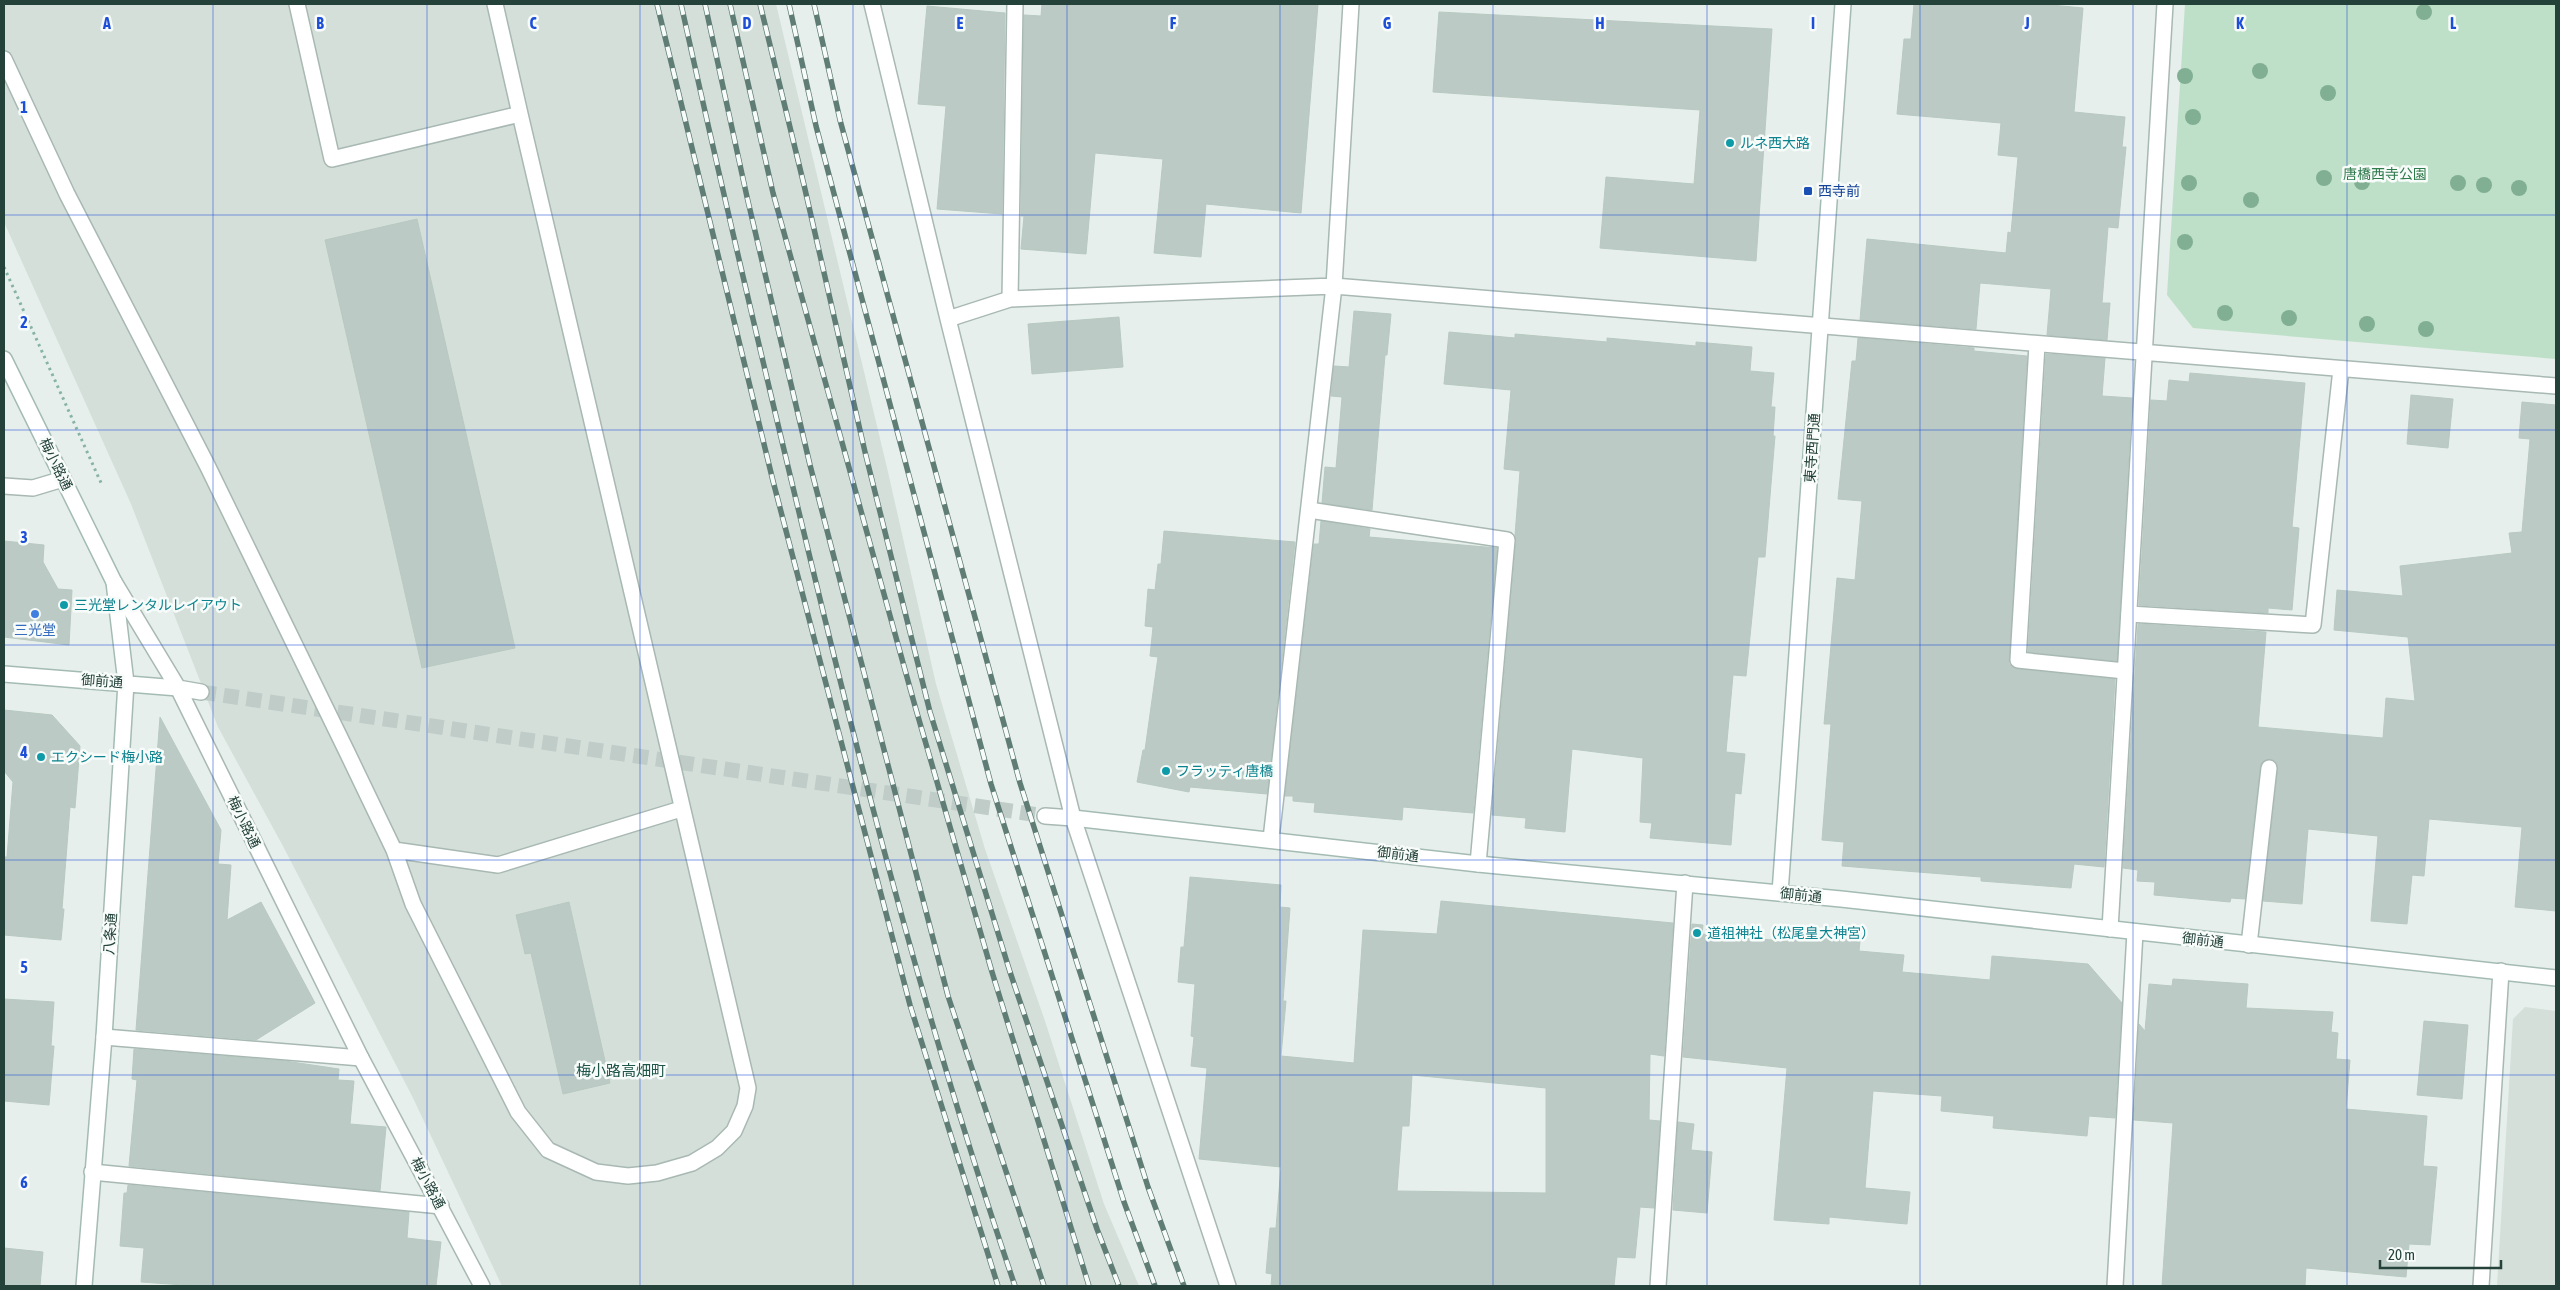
<svg xmlns="http://www.w3.org/2000/svg" width="2560" height="1290" font-family="'Asap Condensed','Noto Sans JP',sans-serif">
<rect width="100%" height="100%" fill="#e6efeb"/>
<!-- built -->
<path fill="#d4dfda" d="M4,4H776L888,472L936,684L985,849L1045,1021L1104,1204L1139,1286H502L413,1098L284,848L218,727L131,504L4,222Z
M2525,1007L2556,1011V1286H2497L2513,1019Z"/>
<!-- green -->
<path fill="#bfe0c8" d="M2185,4H2556V359L2193,328L2167,295Z"/>
<!-- building -->
<path fill="#bbcac4" stroke="#b8c9c2" fill-rule="evenodd" d="M1042,4H1318L1301,213L1206,204L1201,257L1154,253L1163,159L1095,153L1086,254L1021,249L1024,216H1021L1024,15L1041,16Z
M1914,4H2040L2083,8L2074,112L2125,117L2122,147H2126L2118,228L2108,227L2102,303H2110L2107,340L2047,335L2051,289L1980,283L1976,329L1860,320L1867,239L2006,253L2008,232L2011,233L2018,157L1998,155L2001,123L1897,114L1904,39H1911Z
M927,6L1005,13L1002,214L937,209L946,106L918,104Z
M1439,12L1772,29L1756,261L1600,248L1606,177L1694,184L1700,110L1433,92Z
M417,219L515,648L422,668L325,240Z
M1354,311L1391,314L1387,355H1385L1372,510L1322,503L1325,467L1336,468L1342,397L1331,396L1334,366L1349,367Z
M1119,317L1123,367L1032,374L1028,324Z
M1449,332L1515,338V334L1607,342V338L1696,346V342L1752,347L1750,371L1774,373L1771,407H1775L1773,436H1775L1765,557H1758L1746,676L1733,675L1726,752L1745,754L1741,794L1735,793L1731,845L1650,838L1652,823L1640,822L1643,758L1572,749L1565,832L1525,828L1526,818L1492,815L1516,541L1515,535L1520,471L1504,469L1511,390L1444,384Z
M1858,338L1974,348V351L2027,356L2009,664L2017,669L2115,679L2104,867L2074,864L2071,888L1981,881V877L1842,866L1844,842L1822,840L1831,724H1824L1837,578L1855,580L1862,501L1838,499L1852,361H1856Z
M2046,354L2105,358L2102,396L2132,398L2117,661L2028,652Z
M2190,373L2305,383L2292,527L2299,528L2292,610L2268,608V613L2139,605L2151,400L2167,401L2169,380L2189,382Z
M2411,395L2453,399L2448,448L2407,444Z
M2522,402L2556,405V911L2515,907L2522,827L2429,819L2424,876L2412,875L2407,924L2371,921L2378,836L2308,829L2302,904L2263,901L2278,769L2275,761L2270,759L2262,762L2260,767L2245,899L2231,898L2230,902L2154,895L2155,882L2137,881L2138,870L2123,868L2138,624L2266,632L2258,727L2383,738L2386,698L2415,701L2408,637L2334,630L2337,590L2403,596L2400,566L2512,553L2509,533L2522,532L2530,439L2519,438Z
M1321,521L1370,529L1369,537L1497,548L1473,813L1403,807L1402,820L1314,812L1315,803L1293,801V796H1285L1314,544H1319Z
M1164,531L1295,542L1267,794L1190,787L1189,792L1137,782L1143,750H1145L1158,657L1150,656L1153,627L1145,626L1148,589L1155,590L1158,564H1161Z
M4,541L44,545L43,562L58,589L72,590L69,645L4,637Z
M4,710L52,715L80,746L75,808L70,807L62,909H64L61,940L4,935V857H7L13,782L4,771Z
M160,717L221,830L218,864L231,865L227,920L261,902L315,1003L256,1040L136,1030Z
M1190,877L1281,885L1280,907L1290,908L1283,1001H1286L1281,1056L1354,1063L1363,930L1437,934L1441,901L1673,923L1664,1056L1650,1054L1649,1120L1660,1121L1654,1208L1640,1207L1635,1258L1617,1257L1614,1286H1271L1272,1274L1266,1273L1270,1228H1276L1281,1167L1199,1159L1207,1068L1191,1066L1194,1037L1191,1036L1195,984L1178,982L1181,947H1184ZM1412,1075L1546,1088V1193L1397,1191L1402,1126H1409Z
M569,902L610,1083L563,1094L531,953L525,954L516,915Z
M1692,924L1703,925L1702,934L1784,941V939L1822,942V938L1860,941L1859,951L1904,955L1902,972L1990,980L1992,956L2088,964L2122,1003L2115,1118L2089,1116L2087,1136L1993,1128L1994,1116L1941,1111L1942,1096L1873,1091L1865,1188L1910,1192L1907,1224L1829,1217V1224L1774,1220L1787,1068L1683,1057Z
M2173,979L2248,984L2246,1008L2333,1012L2331,1032L2338,1033L2336,1059L2350,1060L2346,1109L2427,1116L2423,1166L2437,1167L2430,1245L2409,1244L2406,1277L2306,1268L2305,1286H2162L2173,1123L2134,1120L2139,1024L2145,1031L2149,984L2172,986Z
M4,999L54,1002L51,1046H54L49,1105L4,1101Z
M2424,1021L2468,1025L2462,1099L2417,1095Z
M134,1049L285,1061L339,1069L338,1080L354,1081L350,1124L386,1127L380,1191L129,1166L137,1080L132,1079Z
M1678,1122L1694,1124L1691,1150L1712,1152L1707,1213L1673,1210Z
M128,1185L409,1212L407,1238L441,1242L436,1286H198L141,1282L144,1248L120,1246L124,1193H127Z
M4,1248L43,1252L40,1286H4Z"/>
<g fill="none" stroke-linecap="round" stroke-linejoin="round">
<!-- street-tunnel -->
<path stroke="#bfccc8" stroke-width="15" stroke-dasharray="15 8" stroke-linecap="butt" d="M201,692L1045,816"/>
<!-- lane casing -->
<g stroke="#a8b8b2" stroke-width="18">
<path id="lane" d="M495,4L520,114
M4,59L67,194L207,465L346,750L394,850L413,904L518,1112L548,1150L596,1172L628,1176L657,1173L692,1163L717,1148L734,1131L745,1106L748,1088L520,114L332,159L297,4
M2037,345L2018,660L2125,671
M4,486L33,488L63,479
M1309,510L1507,540L1478,864
M2129,614L2313,625L2341,369
M394,850L498,865L681,809
M2249,945L2269,768
M104,1037L361,1058
M92,1172L441,1206"/>
</g>
<!-- street casing -->
<g stroke="#a8b8b2" stroke-width="18">
<path id="street" d="M872,4L948,319L1073,818L1228,1286
M1010,299L1015,4
M948,319L1010,299L1334,286L2556,386
M114,582L178,688L361,1058L482,1286
M178,688L201,692
M1045,816L1073,818
M1271,839L1334,286L1351,4
M2110,929L2165,4
M1658,1286L1685,883
M2115,1286L2135,932
M2481,1286L2501,971"/>
</g>
<!-- secondary casing -->
<g stroke="#a4bbb3" stroke-width="18">
<path id="secondary" d="M4,359L114,582L126,683L104,1037L84,1286
M4,674L178,688
M1073,818L1478,864L1841,899L2556,978
M1780,893L1843,4"/>
</g>
<!-- path -->
<path stroke="#86b3a5" stroke-width="3" stroke-dasharray="2.5 4" stroke-linecap="butt" d="M4,267L102,485"/>
<!-- lane -->
<use href="#lane" stroke="#fff" stroke-width="15"/>
<!-- street -->
<use href="#street" stroke="#fff" stroke-width="15"/>
<!-- secondary -->
<use href="#secondary" stroke="#fff" stroke-width="15"/>
<!-- rail casing -->
<g stroke="#5f7d75" stroke-width="5.5">
<path id="rail" d="M657,4L773,481L910,1005L998,1286
M681,4C722,190 766,376 811,562C870,806 934,1049 1015,1286
M705,4L747,197L810,465L948,996L1044,1286
M730,4L773,193L915,706L992,972L1089,1286
M760,4L804,185L865,452L930,712L1010,972L1097,1229L1119,1286
M789,4L816,126L991,784L1124,1202L1155,1286
M814,4L840,120L1020,783L1148,1187L1184,1286"/>
</g>
<!-- rail -->
<use href="#rail" stroke="#f7fbf9" stroke-width="4" stroke-dasharray="11" stroke-linecap="butt"/>
</g>
<!-- trees -->
<g fill="#80af93">
<circle cx="2424" cy="12" r="8"/>
<circle cx="2260" cy="71" r="8"/>
<circle cx="2185" cy="76" r="8"/>
<circle cx="2328" cy="93" r="8"/>
<circle cx="2193" cy="117" r="8"/>
<circle cx="2324" cy="178" r="8"/>
<circle cx="2362" cy="182" r="8"/>
<circle cx="2189" cy="183" r="8"/>
<circle cx="2458" cy="183" r="8"/>
<circle cx="2484" cy="185" r="8"/>
<circle cx="2519" cy="188" r="8"/>
<circle cx="2251" cy="200" r="8"/>
<circle cx="2185" cy="242" r="8"/>
<circle cx="2225" cy="313" r="8"/>
<circle cx="2289" cy="318" r="8"/>
<circle cx="2367" cy="324" r="8"/>
<circle cx="2426" cy="329" r="8"/>
</g>
<!-- grid -->
<path fill="none" stroke="#1d4ed8" stroke-width="1" stroke-opacity="0.55" d="M213,4V1286M427,4V1286M640,4V1286M853,4V1286M1067,4V1286M1280,4V1286M1493,4V1286M1707,4V1286M1920,4V1286M2133,4V1286M2347,4V1286M4,215H2556M4,430H2556M4,645H2556M4,860H2556M4,1075H2556"/>
<!-- markers -->
<g fill="#0f9aa8" stroke="#f7fbf9" stroke-width="2">
<circle cx="1730" cy="143" r="5"/>
<circle cx="64" cy="605" r="5"/>
<circle cx="41" cy="757" r="5"/>
<circle cx="1166" cy="771" r="5"/>
<circle cx="1697" cy="933" r="5"/>
</g>
<rect fill="#1a4fb4" stroke="#f7fbf9" stroke-width="2" x="1803" y="186" width="10" height="10" rx="2.5"/>
<circle fill="#3f7fe0" stroke="#f7fbf9" stroke-width="2" cx="35" cy="614" r="5"/>
<g text-anchor="middle" dominant-baseline="central" stroke-width="5" stroke-linejoin="round" paint-order="stroke">
<!-- culture labels -->
<g font-size="14" fill="#0d838f" stroke="#f7fbf9" text-anchor="start">
<text x="1740" y="143">ルネ西大路</text>
<text x="74" y="605">三光堂レンタルレイアウト</text>
<text x="51" y="757">エクシード梅小路</text>
<text x="1176" y="771">フラッティ唐橋</text>
<text x="1707" y="933">道祖神社（松尾皇大神宮）</text>
</g>
<!-- park labels -->
<g font-size="14" fill="#2d7a4b" stroke="#f7fbf9">
<text x="2385" y="174">唐橋西寺公園</text>
</g>
<!-- transit labels -->
<g font-size="14" fill="#164399" stroke="#f7fbf9" text-anchor="start">
<text x="1818" y="191">西寺前</text>
</g>
<!-- street labels -->
<g font-size="14" fill="#24423a" stroke="#f7fbf9">
<text transform="translate(1812 448) rotate(-86)">東寺西門通</text>
<text transform="translate(56 464) rotate(64)">梅小路通</text>
<text transform="translate(102 681) rotate(4)">御前通</text>
<text transform="translate(244 822) rotate(64)">梅小路通</text>
<text transform="translate(1398 854) rotate(7)">御前通</text>
<text transform="translate(1801 895) rotate(6)">御前通</text>
<text transform="translate(110 934) rotate(-86)">八条通</text>
<text transform="translate(2203 940) rotate(7)">御前通</text>
<text transform="translate(428 1183) rotate(62)">梅小路通</text>
</g>
<!-- shop labels -->
<g font-size="14" fill="#366cbe" stroke="#f7fbf9">
<text x="35" y="630">三光堂</text>
</g>
<!-- neighbourhood labels -->
<g font-size="15" fill="#1f5548" stroke="#f7fbf9">
<text x="621" y="1070">梅小路高畑町</text>
</g>
</g>
<g font-size="16" text-anchor="middle" font-weight="bold" fill="#1d4ed8" stroke="#f7fbf9" stroke-width="5" stroke-linejoin="round" paint-order="stroke">
<text x="107" y="29">A</text>
<text x="320" y="29">B</text>
<text x="533" y="29">C</text>
<text x="747" y="29">D</text>
<text x="960" y="29">E</text>
<text x="1173" y="29">F</text>
<text x="1387" y="29">G</text>
<text x="1600" y="29">H</text>
<text x="1813" y="29">I</text>
<text x="2027" y="29">J</text>
<text x="2240" y="29">K</text>
<text x="2453" y="29">L</text>
<text x="24" y="113">1</text>
<text x="24" y="328">2</text>
<text x="24" y="543">3</text>
<text x="24" y="758">4</text>
<text x="24" y="973">5</text>
<text x="24" y="1188">6</text>
</g>
<!-- border -->
<rect width="2560" height="1290" fill="none" stroke="#24423a" stroke-width="10"/>
<!-- scale -->
<path d="M2380 1260v8h121v-8" fill="none" stroke="#24423a" stroke-width="2.5"/>
<text x="2388" y="1260" font-size="15" fill="#24423a" stroke="#f7fbf9" stroke-width="4" paint-order="stroke">20 m</text>
</svg>
